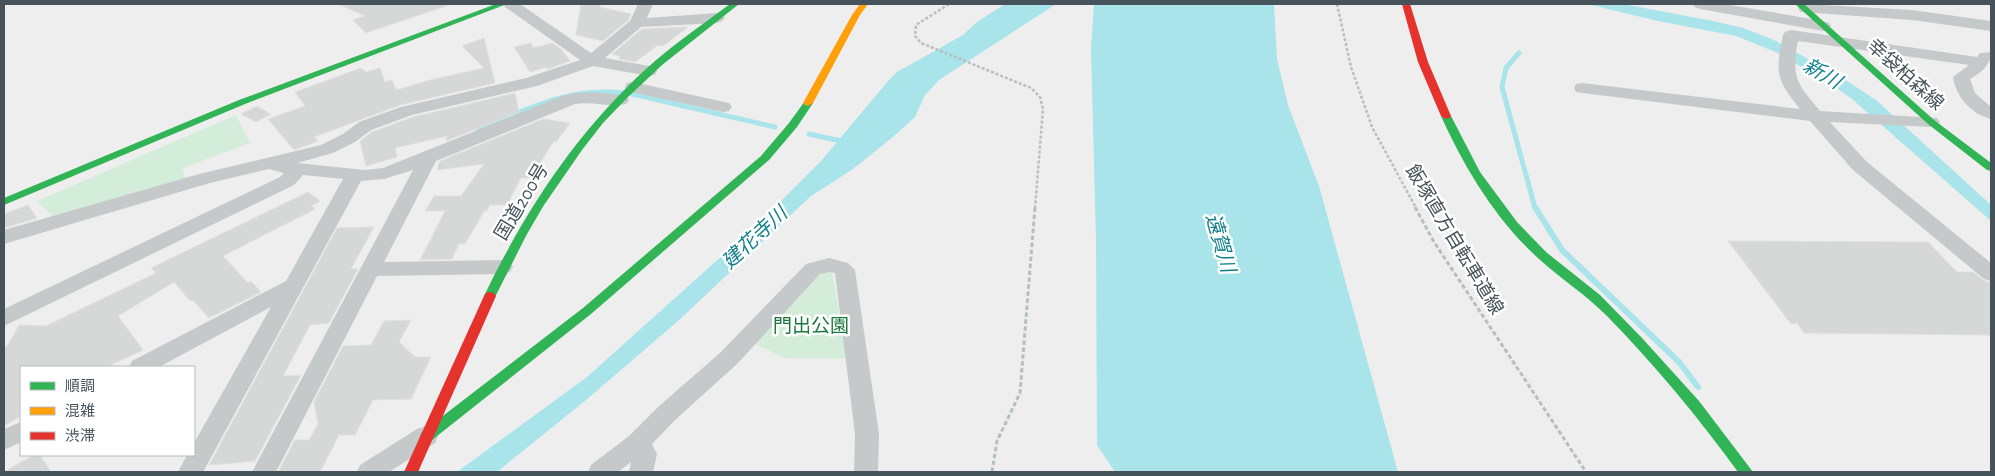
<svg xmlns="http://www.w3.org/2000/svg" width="1995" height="476" font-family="'Alegreya Sans','Noto Sans JP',sans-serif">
<rect width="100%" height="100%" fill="#efeeee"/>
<!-- green -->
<path fill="#d3edda" d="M236,115L250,143L183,168L185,180L53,217L37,201Z
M823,271L832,272L848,359L785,358L753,343L816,273Z"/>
<!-- water -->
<path fill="#a8e4ea" d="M1005,4H1056L939,80L925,95L915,117L894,136L853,169L811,196L678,321L586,400L497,472H457L587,377L763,219L821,161L889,80L897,72L963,35L977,22Z
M1094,4H1274L1277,59L1288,105L1319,186L1398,472H1115L1097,445L1096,240L1091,49Z
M1587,4H1623L1713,21L1743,28L1774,40L1847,81L1876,100L1991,205V221L1852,99L1834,86L1778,53L1736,36L1658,21Z"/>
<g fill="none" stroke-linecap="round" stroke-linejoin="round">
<!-- stream-far1 -->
<path stroke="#a8e4ea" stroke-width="5" d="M1519,53L1506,68L1502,87L1535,208
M632,94L775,127
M479,129C528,109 569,87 623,93
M809,134L846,142"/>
<!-- stream -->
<path stroke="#a8e4ea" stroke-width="6" d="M1535,207L1562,250L1679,362L1698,387"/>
</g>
<!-- building -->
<path fill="#d6d7d7" stroke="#e0e0e1" d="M338,4H446V6L366,33L353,20L365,16Z
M581,4H601L600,7L631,14L628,20L603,41L576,35Z
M685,27H688L663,46L658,45L635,62L619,59L620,56L612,54L642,29Z
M484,38L495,83L400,105L314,137L318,141L294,150L268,119L305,106L295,92L361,68L366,72L380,68L385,82L392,80L396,90L434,79L484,68L462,46Z
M531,43L533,48L552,43L562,50L570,61L548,69L547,67L530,72L514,47Z
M515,93L519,112L446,141L447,136L395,148L397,157L366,166L360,141L372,132L413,117Z
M257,106L271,114L256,122L241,114Z
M543,119L570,123L556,142L554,141L530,178H521L507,205H490L487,211H484L465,244H459L452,259L420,260L445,211H425L434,196H461L484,164L437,170L440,161Z
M308,192L320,201L311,206L315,209L223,256L248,283L251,281L261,292L209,318L193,300L190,301L174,282L118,316L143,350L107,367H21V416L4,426V347L8,345L19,325L46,326L156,273L151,268Z
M28,205L37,218L4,228V214Z
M374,227L351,269H358L329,323L310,325L283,376L301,375L255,461L209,465L337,228Z
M1728,241L1928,242L1957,272H1973L1983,280L1991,283V335L1804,333L1797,323L1791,324Z
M411,320L399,342L415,357H431L411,399L373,400L355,435H339L320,472H278L295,440H309L318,424L314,402L343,346L371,345L384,321Z
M34,455H40L51,472H4Z"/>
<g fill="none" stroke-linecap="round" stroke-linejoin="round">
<!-- path-far1 -->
<path stroke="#b5c0bc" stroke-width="2.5" stroke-dasharray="3 2" stroke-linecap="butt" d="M949,4L916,25L915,36L921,43L1031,88L1040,97L1043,109L1035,208
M1337,4L1351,67L1372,127L1416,208"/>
<!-- path -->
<path stroke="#b5c0bc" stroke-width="3" stroke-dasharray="4.5 2.5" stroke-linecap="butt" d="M1415,207L1434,242L1586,472
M992,472L997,441L1020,393L1035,207"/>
<!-- street -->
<path fill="#c6c9ca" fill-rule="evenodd" d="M503,4H520L591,53L630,21L638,4H653L647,18L717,13L722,15L725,18L722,21L717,23L641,27L605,58L655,67L657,71L655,75L649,76L593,66L537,86L412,115L371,130L355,142L333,153L297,163L365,170L383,168L565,95C584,91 607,92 626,96L629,100L626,104C610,108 592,101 575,104L436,161L384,262L503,260L510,262L513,267L510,272L503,274L377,276L276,472H252L413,170L384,179L361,181L203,472H178L187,455H194V443L271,307L159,367H129L132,361L286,281L343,179L303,175L294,185L4,326V309L280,177L284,173L269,169L210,183L4,244V230L199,174L321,145L343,134L359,122L401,107L526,78L580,60L505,7Z
M1692,4H1724L1823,21L1829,23L1831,26L1829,29L1823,31L1700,9L1695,7Z
M1806,4L1912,10L1991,21V31L1912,20L1801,12L1798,9L1801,6Z
M1791,30L1977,57L1980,53L1991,52C1991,66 1980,73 1970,79L1975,93L1991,107V119C1971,114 1956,97 1953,77L1969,65L1798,41C1791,78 1797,83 1820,111L1937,118L1940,122L1937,126L1931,127L1830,122L1867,162L1991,263V281L1984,279L1853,170L1810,121L1582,93L1576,92L1574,88L1576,84L1582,83L1800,109C1776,79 1775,73 1783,35L1785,32Z
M633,82L729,103L732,107L729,111L723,112L627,91L625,87L627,83Z
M829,258L848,263L855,270L879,434L878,472H854L855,434L835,273L829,272L820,274L737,364L674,421L652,444L657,454L653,472H629L631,462L618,472H588L591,465L629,436L658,407L721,352L806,264Z
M21,422V442L4,450V429Z
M426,426L435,429L438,436L435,443L389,472H357L360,465L417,429Z"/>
<!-- fast -->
<path fill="#30b455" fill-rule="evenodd" d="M496,4H507L245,104L4,205V198L239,100Z
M730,4H739L662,65L627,98L603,123L582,150L544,205L527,234L494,299H486L484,296C525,211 576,133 646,69C672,45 702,25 730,4Z
M1795,4H1804L1934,120L1991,163V171L1987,170L1928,124Z
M808,100L813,103L797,127L769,160L591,314L432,440L427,441L422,440L420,436L422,432L583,308L761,156L789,123L805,101Z
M1446,113L1451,116L1480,172L1517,222L1546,252L1600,295L1642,338L1699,401L1753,472H1738C1698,417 1654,364 1606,315C1585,294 1561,279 1539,259C1496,220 1465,169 1441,116Z"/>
<!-- slow -->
<path fill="#ff9f0a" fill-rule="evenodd" d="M860,4H868L860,15L813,103L808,106L805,105L803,103L852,15Z"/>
<!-- jam -->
<path fill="#e5322d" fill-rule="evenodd" d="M1402,4H1410L1428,62L1451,116L1449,118L1446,119L1441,116L1418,62Z
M490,292L494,293L496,296L418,472H404L484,296L486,293Z"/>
</g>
<g text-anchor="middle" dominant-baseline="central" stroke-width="5" stroke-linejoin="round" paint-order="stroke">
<!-- street labels -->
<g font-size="19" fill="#46535a" stroke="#fff">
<text transform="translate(1905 75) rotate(42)">幸袋柏森線</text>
<text transform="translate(522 202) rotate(-59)">国道200号</text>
<text transform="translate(1454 240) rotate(59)">飯塚直方自転車道線</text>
</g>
<!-- park labels -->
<g font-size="19" fill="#1a783e" stroke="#fff">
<text x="811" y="326">門出公園</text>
</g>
<!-- water labels -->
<g font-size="20" font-style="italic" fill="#11818c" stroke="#fff">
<text transform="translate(1822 74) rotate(30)">新川</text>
<text transform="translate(755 238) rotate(-43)">建花寺川</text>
<text transform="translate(1220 243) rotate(74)">遠賀川</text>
</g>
</g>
<!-- border -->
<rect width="1995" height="476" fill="none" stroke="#46535a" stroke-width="10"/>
<!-- legend -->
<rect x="20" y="366" width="175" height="90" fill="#ffffff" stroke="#b5babd"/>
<rect x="30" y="382" width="25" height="8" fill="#30b455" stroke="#b5babd"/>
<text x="65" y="391" font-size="15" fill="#46535a">順調</text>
<rect x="30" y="407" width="25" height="8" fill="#ff9f0a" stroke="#b5babd"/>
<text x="65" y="416" font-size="15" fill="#46535a">混雑</text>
<rect x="30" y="432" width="25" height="8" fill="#e5322d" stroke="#b5babd"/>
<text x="65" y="441" font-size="15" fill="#46535a">渋滞</text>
</svg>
